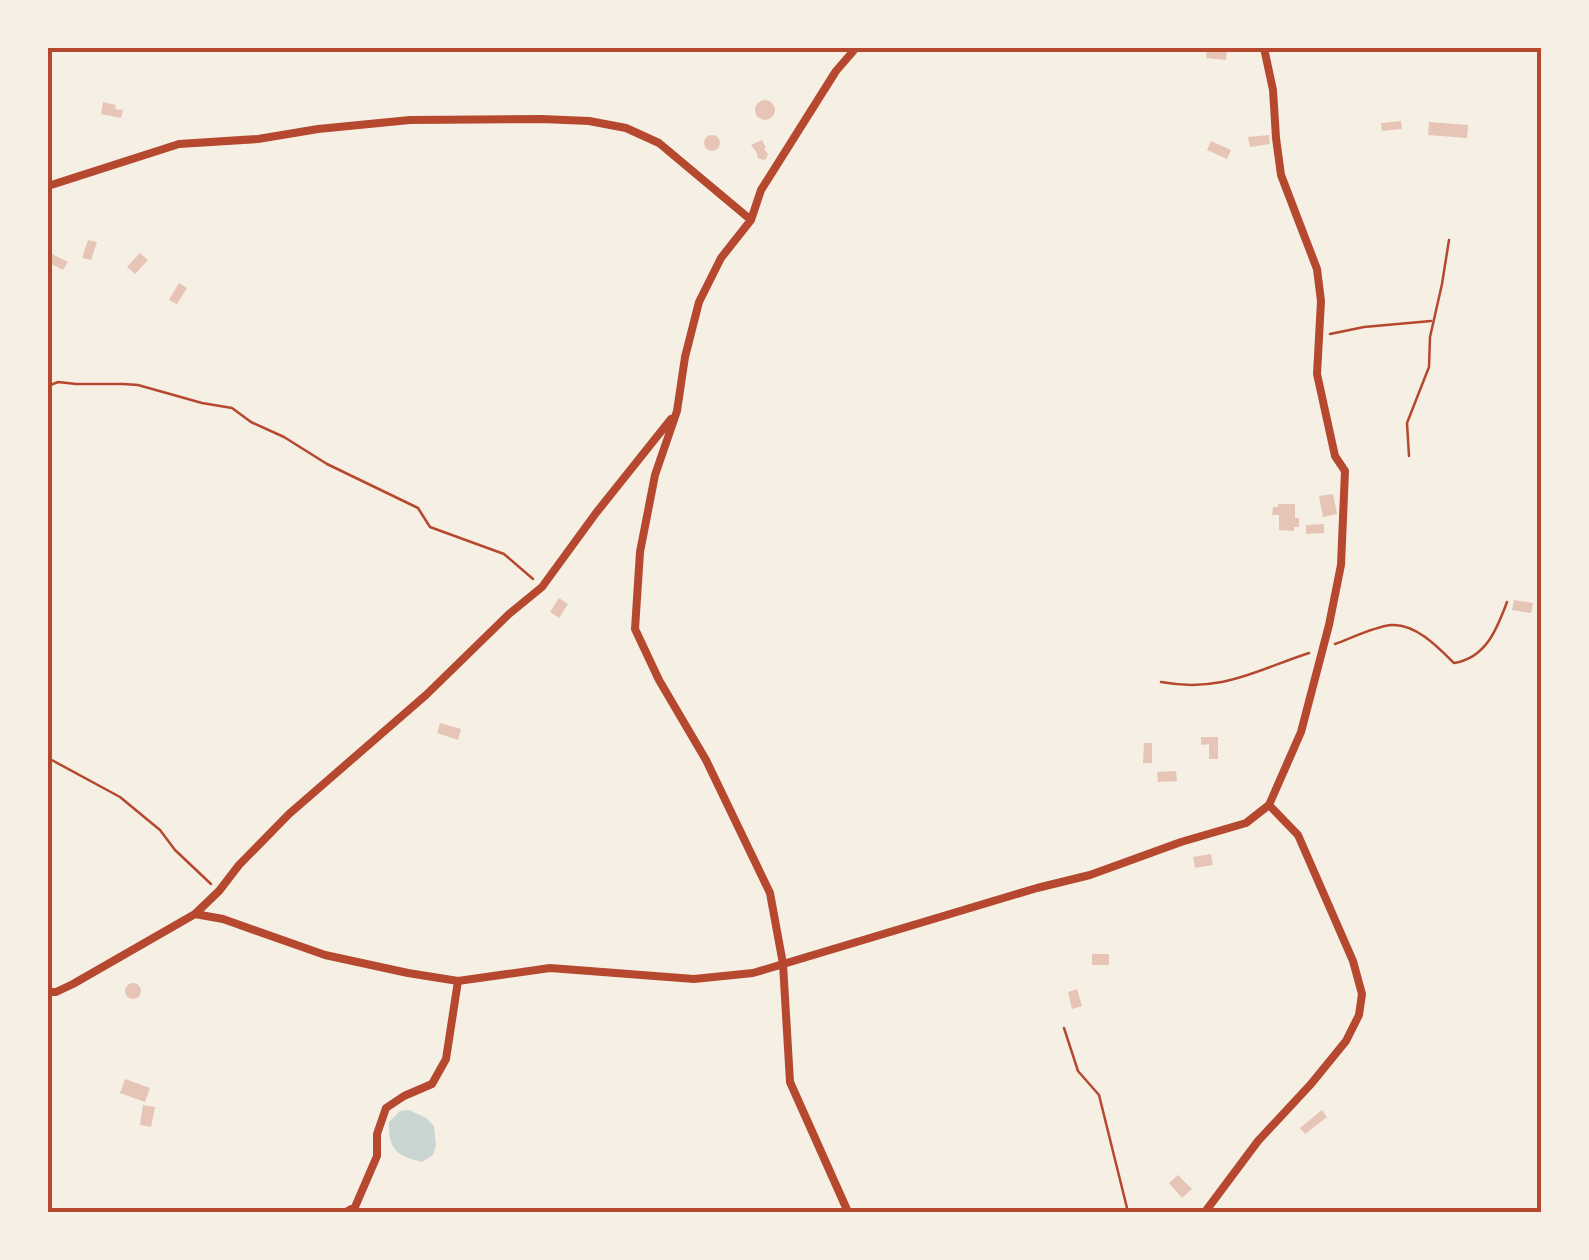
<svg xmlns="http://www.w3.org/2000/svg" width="1589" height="1260" font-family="Cabin,sans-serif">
<rect width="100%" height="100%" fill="#f6efe4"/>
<!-- water -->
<path fill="#c9d6d2" d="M409,1110L426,1118L434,1126L436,1146L433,1155L422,1162C397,1156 388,1150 389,1122L400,1111Z"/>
<!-- building -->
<path fill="#e6c5b7" d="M1207,48H1227L1226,60L1206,58Z
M755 110a10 10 0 1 1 20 0a10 10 0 1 1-20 0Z
M103,102L116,105L115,109L123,110L121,118L101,114Z
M1401,121L1402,129L1382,131L1381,123Z
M1429,122L1468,125L1467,138L1428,135Z
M1269,135L1270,144L1250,147L1248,137Z
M704 143a8 8 0 1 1 16 0a8 8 0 1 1-16 0Z
M762,140L766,148L764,149L768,154L766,159L763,160L758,158L757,153L751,145Z
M1211,141L1231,150L1227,159L1207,150Z
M88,240L97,242L91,260L82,258Z
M50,253L68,262L63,270L48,262Z
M140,253L148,260L135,274L127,267Z
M179,283L187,288L177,304L169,300Z
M1333,494L1337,514L1323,517L1319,496Z
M1278,504H1295V518H1299V527H1294V531L1279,530V515H1272L1273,507H1278Z
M1324,524V533L1306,534V525Z
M559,598L568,604L559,618L550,612Z
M1514,600L1533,603L1531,613L1512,610Z
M440,723L461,729L458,740L437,733Z
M1201,737H1218V759H1209V744L1201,745Z
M1144,743H1152V763H1143Z
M1176,771L1177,781L1158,782L1157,772Z
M1211,854L1213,865L1195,868L1193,857Z
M1092,954H1109V965H1092Z
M125 991a8 8 0 1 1 16 0a8 8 0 1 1-16 0Z
M1077,989L1082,1006L1072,1009L1068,992Z
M125,1079L150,1088L145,1102L120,1093Z
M143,1105L155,1107L151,1127L140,1125Z
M1322,1110L1327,1117L1305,1134L1300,1128Z
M1178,1175L1192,1189L1182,1198L1169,1183Z"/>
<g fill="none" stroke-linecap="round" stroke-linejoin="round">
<!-- path -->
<path stroke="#b5482f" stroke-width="2.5" d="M1330,334L1364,327L1431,321
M48,386L58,382L76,384H123L138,385L202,403L232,408L251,422L284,437L327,464L418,508L430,527L504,554L533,579
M1409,456L1407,423L1429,367L1430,337L1442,284L1449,240
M1335,644C1352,638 1373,627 1391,625C1415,623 1438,647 1454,663C1486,658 1497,629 1507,602
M1161,682C1221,693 1254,671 1309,653
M48,758L120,797L160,830L175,850L211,884
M1064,1028L1078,1071L1099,1095L1128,1212"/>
<!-- minor -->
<path stroke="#b5482f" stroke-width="8" d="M48,186L179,144L258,139L318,129L410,120L541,119L589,121L626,128L659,143L751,220
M195,914L223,919L325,955L408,973L458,981L550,968L694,979L753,973L1037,888L1090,875L1181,842L1246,823L1269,805L1301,732L1329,625L1341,565L1345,471L1335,456L1317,374L1321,301L1317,269L1281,175L1276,138L1273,90L1264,48
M48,992H56L73,984L195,914L219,891L239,865L289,814L426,695L509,614L542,587L596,513L671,419
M346,1212L355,1207L377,1156V1134L386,1108L404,1096L432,1084L446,1059L458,981
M848,1212L790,1082L783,964L770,893L706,760L659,680L635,629L640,552L655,475L677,411L685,357L699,302L721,258L751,220L761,190L836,71L856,48
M1205,1212L1258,1141L1311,1084L1346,1041L1359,1015L1362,994L1353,961L1298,835L1269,805"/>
</g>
<!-- border -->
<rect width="1589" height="1260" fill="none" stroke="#f6efe4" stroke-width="100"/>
<rect x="50" y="50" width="1489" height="1160" fill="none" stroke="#b5482f" stroke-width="4"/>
</svg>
